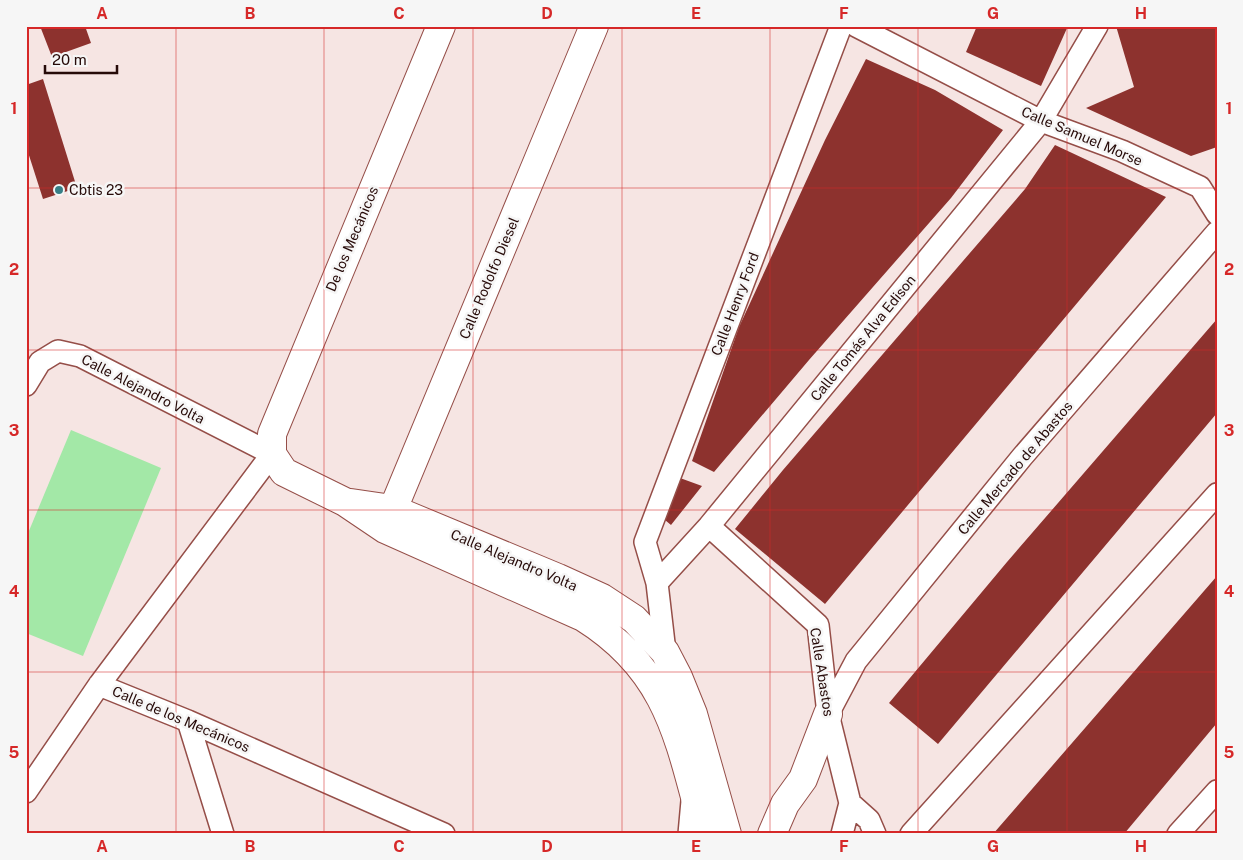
<svg xmlns="http://www.w3.org/2000/svg" width="1243" height="860" font-family="'Public Sans',sans-serif">
<rect width="100%" height="100%" fill="#f6e5e3"/>
<!-- green -->
<path fill="#a3e8a7" d="M71,430L161,468L83,656L26,633V538Z"/>
<!-- building -->
<path fill="#8d322e" d="M40,26H85L91,43L52,57Z
M977,26H1068L1041,86L966,52Z
M1116,26H1217V147L1191,156L1086,108L1134,87Z
M866,59L935,90L1003,130L951,198L809,360L714,472L692,461L739,327L825,140Z
M43,79L77,188L43,199L26,146V85Z
M1055,145L1166,197L825,604L735,529L783,470L1025,189Z
M1217,319V413L938,744L889,703L1007,562Z
M680,478L702,486L671,525L665,520Z
M1217,576V723L1124,834H993Z"/>
<g fill="none" stroke-linecap="round" stroke-linejoin="round">
<!-- street casing -->
<g stroke="#954e48" stroke-width="24">
<path id="street" d="M856,26L1041,121L1122,151L1200,187L1217,214
M26,385L40,362L58,351L80,356L272,454L99,685L26,792
M709,526L818,625L828,714L850,803L842,834
M657,583L645,542L841,26
M665,652L657,583L709,526L1041,121L1097,26
M99,685L188,721L444,834
M828,714L856,661L1022,457L1217,232
M188,721L223,834
M850,803L869,820L875,834
M689,834L692,801
M911,834L1217,494
M1178,834L1217,791"/>
</g>
<!-- secondary casing -->
<g stroke="#954e48" stroke-width="30">
<path id="secondary" d="M441,26L272,434V454L284,472L345,502L385,529L583,617C671,672 679,741 705,834
M351,503L392,509L558,578L602,598L634,619L665,652L678,677L693,714L727,834
M386,526L594,26
M772,834L785,804L803,779L828,714"/>
</g>
<!-- street -->
<use href="#street" stroke="#fff" stroke-width="21"/>
<!-- secondary -->
<use href="#secondary" stroke="#fff" stroke-width="28"/>
</g>
<!-- grid -->
<path fill="none" stroke="#d62828" stroke-width="1" stroke-opacity="0.55" d="M176,26V834M324,26V834M473,26V834M622,26V834M770,26V834M918,26V834M1067,26V834M26,188H1217M26,350H1217M26,510H1217M26,672H1217"/>
<!-- markers -->
<circle fill="#377f87" stroke="#f6f6f6" stroke-width="2" cx="59" cy="190" r="5"/>
<g text-anchor="middle" dominant-baseline="central" stroke-width="5" stroke-linejoin="round" paint-order="stroke">
<!-- street labels -->
<g font-size="14" fill="#260a08" stroke="#f6f6f6">
<text transform="translate(1082 136) rotate(23)">Calle Samuel Morse</text>
<text transform="translate(352 239) rotate(-67)">De los Mecánicos</text>
<text transform="translate(489 278) rotate(-67)">Calle Rodolfo Diesel</text>
<text transform="translate(735 304) rotate(-69)">Calle Henry Ford</text>
<text transform="translate(863 338) rotate(-51)">Calle Tomás Alva Edison</text>
<text transform="translate(143 389) rotate(27)">Calle Alejandro Volta</text>
<text transform="translate(1015 468) rotate(-50)">Calle Mercado de Abastos</text>
<text transform="translate(514 560) rotate(23)">Calle Alejandro Volta</text>
<text transform="translate(822 672) rotate(81)">Calle Abastos</text>
<text transform="translate(181 719) rotate(23)">Calle de los Mecánicos</text>
</g>
<!-- poi labels -->
<g font-size="14" fill="#260a08" stroke="#f6f6f6" text-anchor="start">
<text x="69" y="190">Cbtis 23</text>
</g>
</g>
<!-- border -->
<rect width="1243" height="860" fill="none" stroke="#f6f6f6" stroke-width="55"/>
<!-- scale -->
<path d="M45 65v8h72v-8" fill="none" stroke="#260a08" stroke-width="2.5"/>
<text x="52" y="65" font-size="15" fill="#260a08" stroke="#f6f6f6" stroke-width="4" paint-order="stroke">20 m</text>
<rect x="28" y="28" width="1188" height="804" fill="none" stroke="#d62828" stroke-width="2"/>
<g font-size="16" text-anchor="middle" font-weight="bold" fill="#d62828">
<text x="102" y="19">A</text>
<text x="250" y="19">B</text>
<text x="399" y="19">C</text>
<text x="547" y="19">D</text>
<text x="696" y="19">E</text>
<text x="844" y="19">F</text>
<text x="993" y="19">G</text>
<text x="1141" y="19">H</text>
<text x="14" y="114">1</text>
<text x="1229" y="114">1</text>
<text x="14" y="275">2</text>
<text x="1229" y="275">2</text>
<text x="14" y="436">3</text>
<text x="1229" y="436">3</text>
<text x="14" y="597">4</text>
<text x="1229" y="597">4</text>
<text x="14" y="758">5</text>
<text x="1229" y="758">5</text>
<text x="102" y="852">A</text>
<text x="250" y="852">B</text>
<text x="399" y="852">C</text>
<text x="547" y="852">D</text>
<text x="696" y="852">E</text>
<text x="844" y="852">F</text>
<text x="993" y="852">G</text>
<text x="1141" y="852">H</text>
</g>
</svg>
